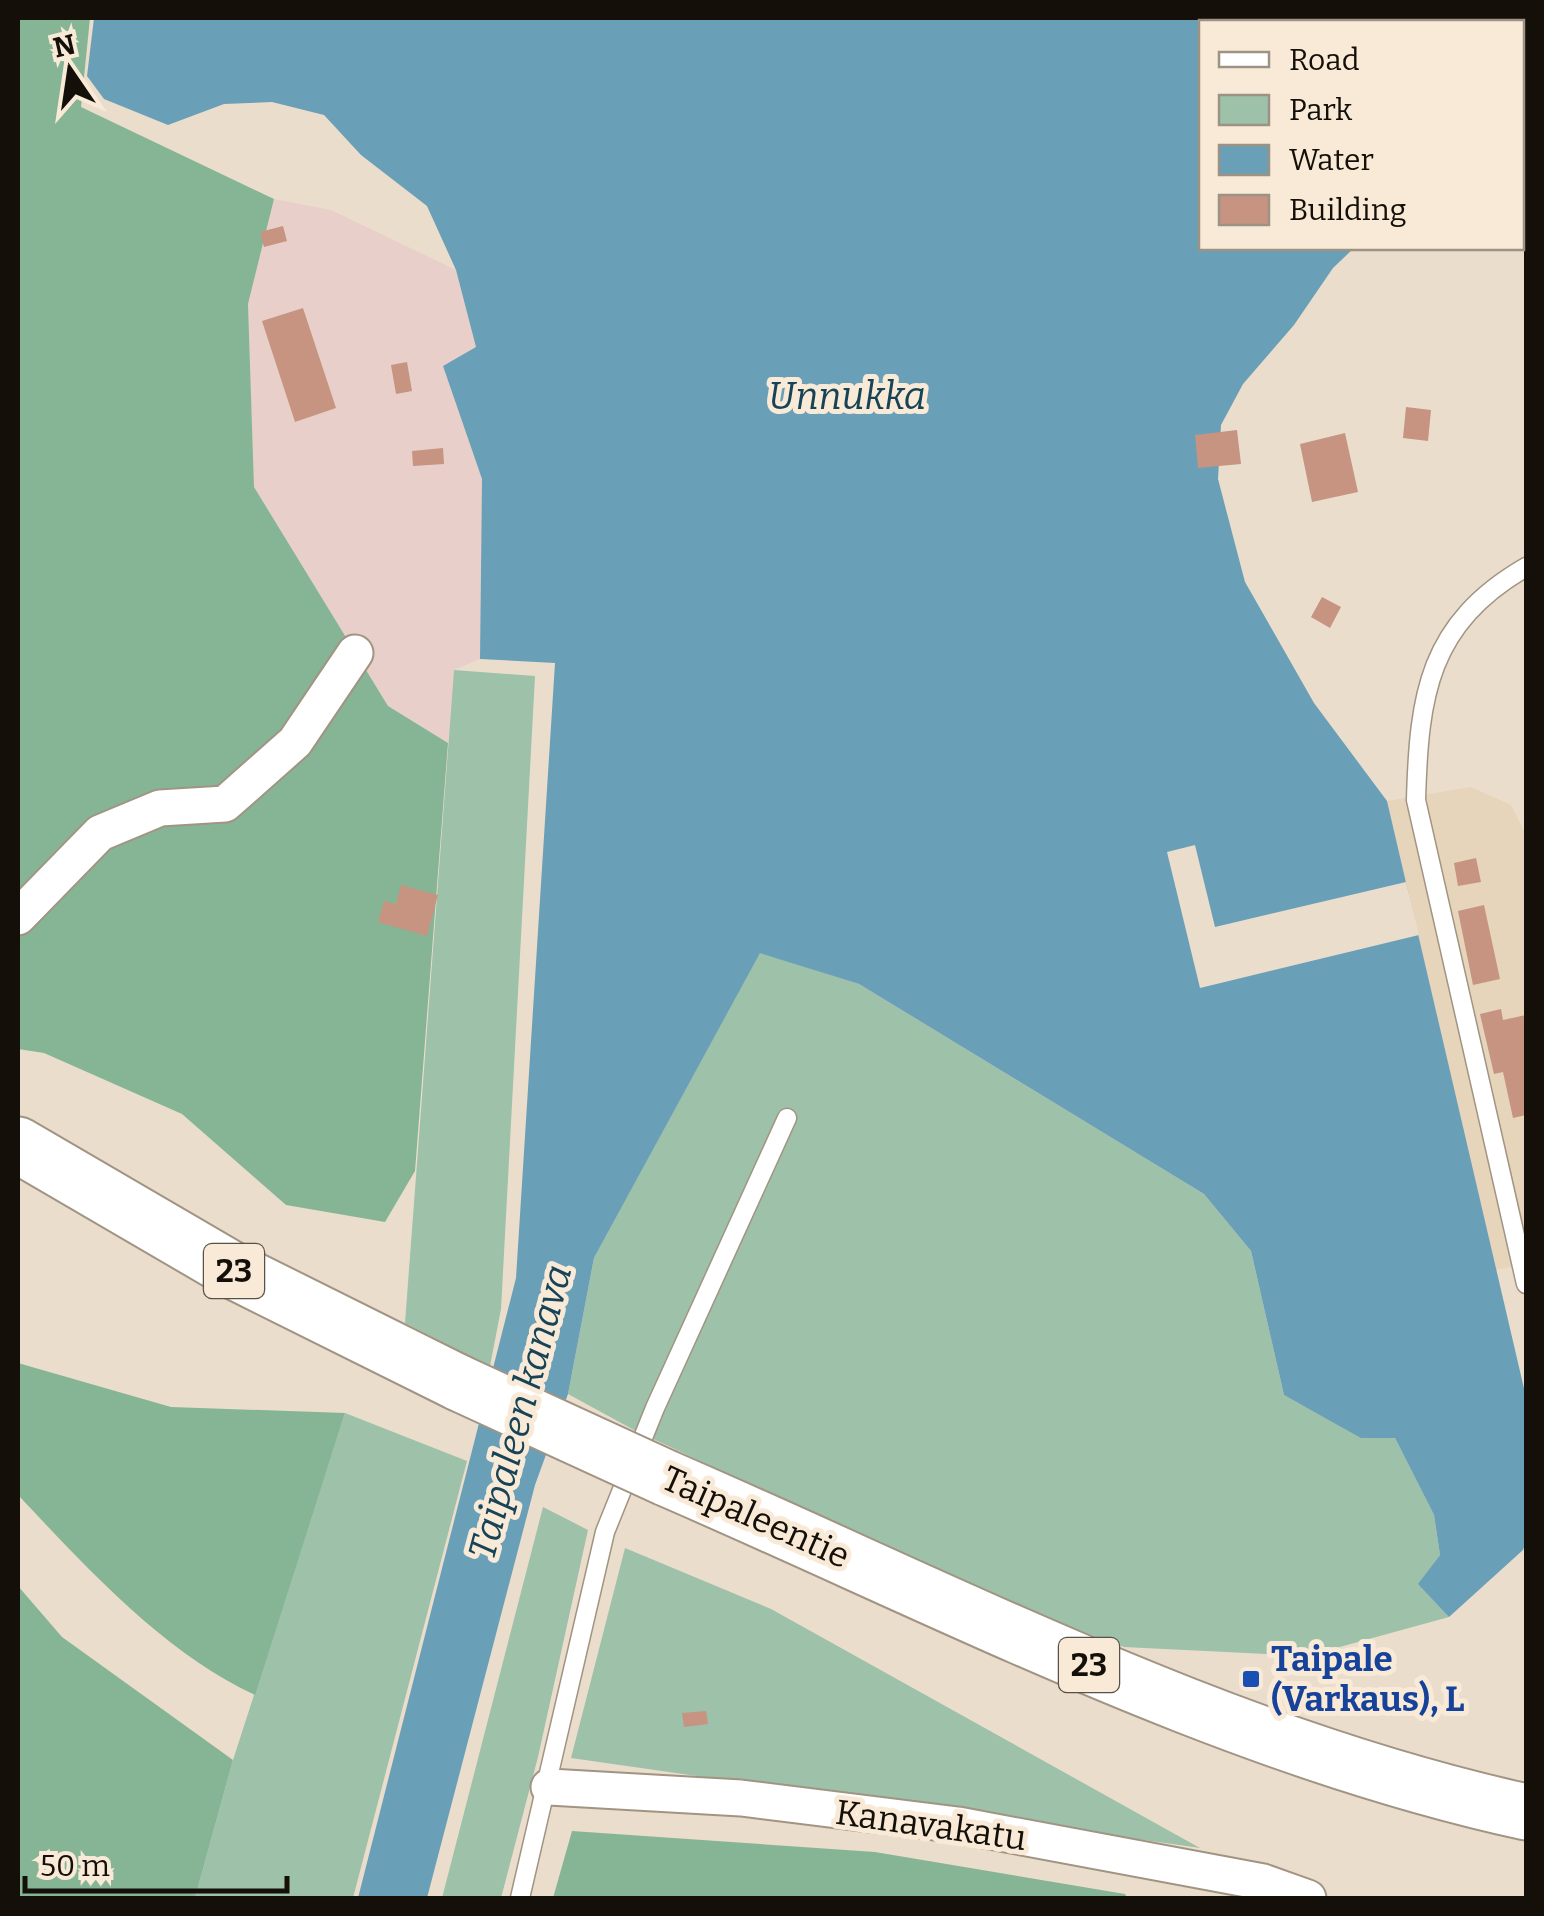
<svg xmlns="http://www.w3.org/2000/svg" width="1544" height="1916" font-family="Bitter,serif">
<rect width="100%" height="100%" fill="#ebddcb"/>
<!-- built -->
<path fill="#e6d4bb" d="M1471,787L1511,805L1526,835V1264L1495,1270L1387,801Z"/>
<!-- industrial -->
<path fill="#e9cfc9" d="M274,199L331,210L456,270L476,347L443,366L482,479L480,659L454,670L448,743L388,706L254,487L248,304Z"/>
<!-- green -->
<path fill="#9dc1a9" d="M454,670L535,676L501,1309L490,1366L405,1323Z
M760,952L859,984L1204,1194L1251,1251L1284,1395L1361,1437L1395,1438L1434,1515L1440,1555L1419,1584L1449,1617L1307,1656L1124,1647L1007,1604L634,1430L568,1394L594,1258Z
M345,1413L467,1461L353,1898H195L233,1760Z
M543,1507L588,1530L538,1757L501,1898H442Z
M625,1548L771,1609L1200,1848L571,1758Z"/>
<!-- forest -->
<path fill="#86b596" d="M18,18H90L81,107L274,199L248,304L254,487L388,706L448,743L415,1171L385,1222L286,1205L182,1114L44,1053L18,1049Z
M18,1363L171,1407L345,1413L255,1695C164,1653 86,1567 18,1495Z
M18,1586L62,1637L233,1760L195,1898H18Z
M572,1831L875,1852L1125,1894L1127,1898H553Z"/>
<!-- water -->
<path fill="#6a9fb8" d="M94,18H1526V50L1522,57V22H1202V248H1354L1333,268L1294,325L1243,384L1221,425L1218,479L1245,582L1314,703L1387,801L1526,1397V1541L1523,1550L1449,1617L1418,1584L1440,1555L1434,1515L1395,1438H1361L1284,1395L1251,1251L1204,1194L859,984L760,953L594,1258L568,1394L535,1485L427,1898H358L516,1278L555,663L480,659L482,479L443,366L476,347L456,270L427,206L361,155L324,115L272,102L224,104L168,125L104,99L87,76Z"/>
<!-- pier -->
<path fill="#ebddcb" d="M1195,845L1215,927L1406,882L1419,935L1200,988L1167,852Z"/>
<!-- building -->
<path fill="#c69481" d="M283,226L287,241L264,247L260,232Z
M303,308L336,408L295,422L262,321Z
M407,362L412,391L396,394L391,365Z
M1406,407L1431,410L1428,441L1403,438Z
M1237,430L1241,464L1198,468L1195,435Z
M1345,433L1358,492L1312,502L1300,444Z
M443,448L444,464L413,466L412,451Z
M1322,597L1341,607L1330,628L1311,617Z
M1476,858L1481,882L1458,886L1454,863Z
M401,885L438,895L427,936L378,922L384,901L396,904Z
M1484,905L1500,979L1473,985L1458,911Z
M1501,1009L1503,1020L1526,1015V1115L1513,1118L1503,1072L1494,1074L1480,1014Z
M706,1711L708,1724L684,1727L682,1713Z"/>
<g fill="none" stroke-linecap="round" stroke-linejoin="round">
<!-- lane casing -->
<g stroke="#a19483" stroke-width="21">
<path id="lane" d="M1526,567C1428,624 1419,695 1416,800L1526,1284
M520,1898L605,1532L655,1408L787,1118"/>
</g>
<!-- street casing -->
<g stroke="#a19483" stroke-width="39">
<path id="street" d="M18,917L100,833L160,808L225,804L295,742L355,653
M549,1787L741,1798L958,1825L1263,1882L1308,1898"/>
</g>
<!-- highway casing -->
<g stroke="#a19483" stroke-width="59">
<path id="highway" d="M18,1145L234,1271L459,1383
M666,1478C948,1600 1225,1746 1526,1812"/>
</g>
<!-- lane -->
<use href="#lane" stroke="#fff" stroke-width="18"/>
<!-- street -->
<use href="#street" stroke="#fff" stroke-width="35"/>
<!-- highway -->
<use href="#highway" stroke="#fff" stroke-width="55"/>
<!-- highway-bridge casing -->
<g stroke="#a19483" stroke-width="59" stroke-linecap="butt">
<path id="highway-bridge" d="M459,1383L666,1478"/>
</g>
<!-- highway-bridge -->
<use href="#highway-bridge" stroke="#fff" stroke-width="55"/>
</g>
<!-- markers -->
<rect fill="#1a4fb4" stroke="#f9ead8" stroke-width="4" x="1241" y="1669" width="20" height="20" rx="5"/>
<g text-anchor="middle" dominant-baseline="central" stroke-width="10" stroke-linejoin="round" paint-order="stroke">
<!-- shield labels -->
<g fill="#f9ead8" stroke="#595147" stroke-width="2.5">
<rect x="204" y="1244" width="60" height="54" rx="8"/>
<rect x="1059" y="1638" width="60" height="54" rx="8"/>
</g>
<g font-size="32" font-weight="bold" fill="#141009">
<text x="234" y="1271">23</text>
<text x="1089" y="1665">23</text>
</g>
<!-- street labels -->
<g font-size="35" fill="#141009" stroke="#f9ead8">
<text transform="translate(756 1517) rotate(24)">Taipaleentie</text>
<text transform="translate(931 1825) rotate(8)">Kanavakatu</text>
</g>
<!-- transit labels -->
<g font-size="35" font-weight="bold" fill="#164399" stroke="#f9ead8" text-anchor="start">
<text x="1271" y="1659">Taipale<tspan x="1271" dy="40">(Varkaus), L</tspan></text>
</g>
<!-- water labels -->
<g font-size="38" font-style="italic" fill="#164356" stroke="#f9ead8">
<text x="847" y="396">Unnukka</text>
<text transform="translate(520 1412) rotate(-75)">Taipaleen kanava</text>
</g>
</g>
<!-- border -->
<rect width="1544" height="1916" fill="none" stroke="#141009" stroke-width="40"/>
<!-- legend -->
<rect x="1199" y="20" width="325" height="230" fill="#f9ead8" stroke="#9d9385" stroke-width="2.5"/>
<rect x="1219" y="52" width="50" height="15" fill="#ffffff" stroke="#9d9385" stroke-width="2.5"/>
<text x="1289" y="70" font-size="30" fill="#141009">Road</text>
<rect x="1219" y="95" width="50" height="30" fill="#9dc1a9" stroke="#9d9385" stroke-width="2.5"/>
<text x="1289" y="120" font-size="30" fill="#141009">Park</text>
<rect x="1219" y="145" width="50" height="30" fill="#6a9fb8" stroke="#9d9385" stroke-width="2.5"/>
<text x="1289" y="170" font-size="30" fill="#141009">Water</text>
<rect x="1219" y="195" width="50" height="30" fill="#c69481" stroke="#9d9385" stroke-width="2.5"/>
<text x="1289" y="220" font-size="30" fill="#141009">Building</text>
<!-- north arrow -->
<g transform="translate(70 70) rotate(347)" stroke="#f9ead8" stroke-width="8" paint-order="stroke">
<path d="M0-8L18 38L0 25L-18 38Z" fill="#141009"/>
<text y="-15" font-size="28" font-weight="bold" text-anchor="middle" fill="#141009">N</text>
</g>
<!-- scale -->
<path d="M25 1876v15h262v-15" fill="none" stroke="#141009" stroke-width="5"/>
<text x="40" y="1876" font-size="30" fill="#141009" stroke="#f9ead8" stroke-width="8" paint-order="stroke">50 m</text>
</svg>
